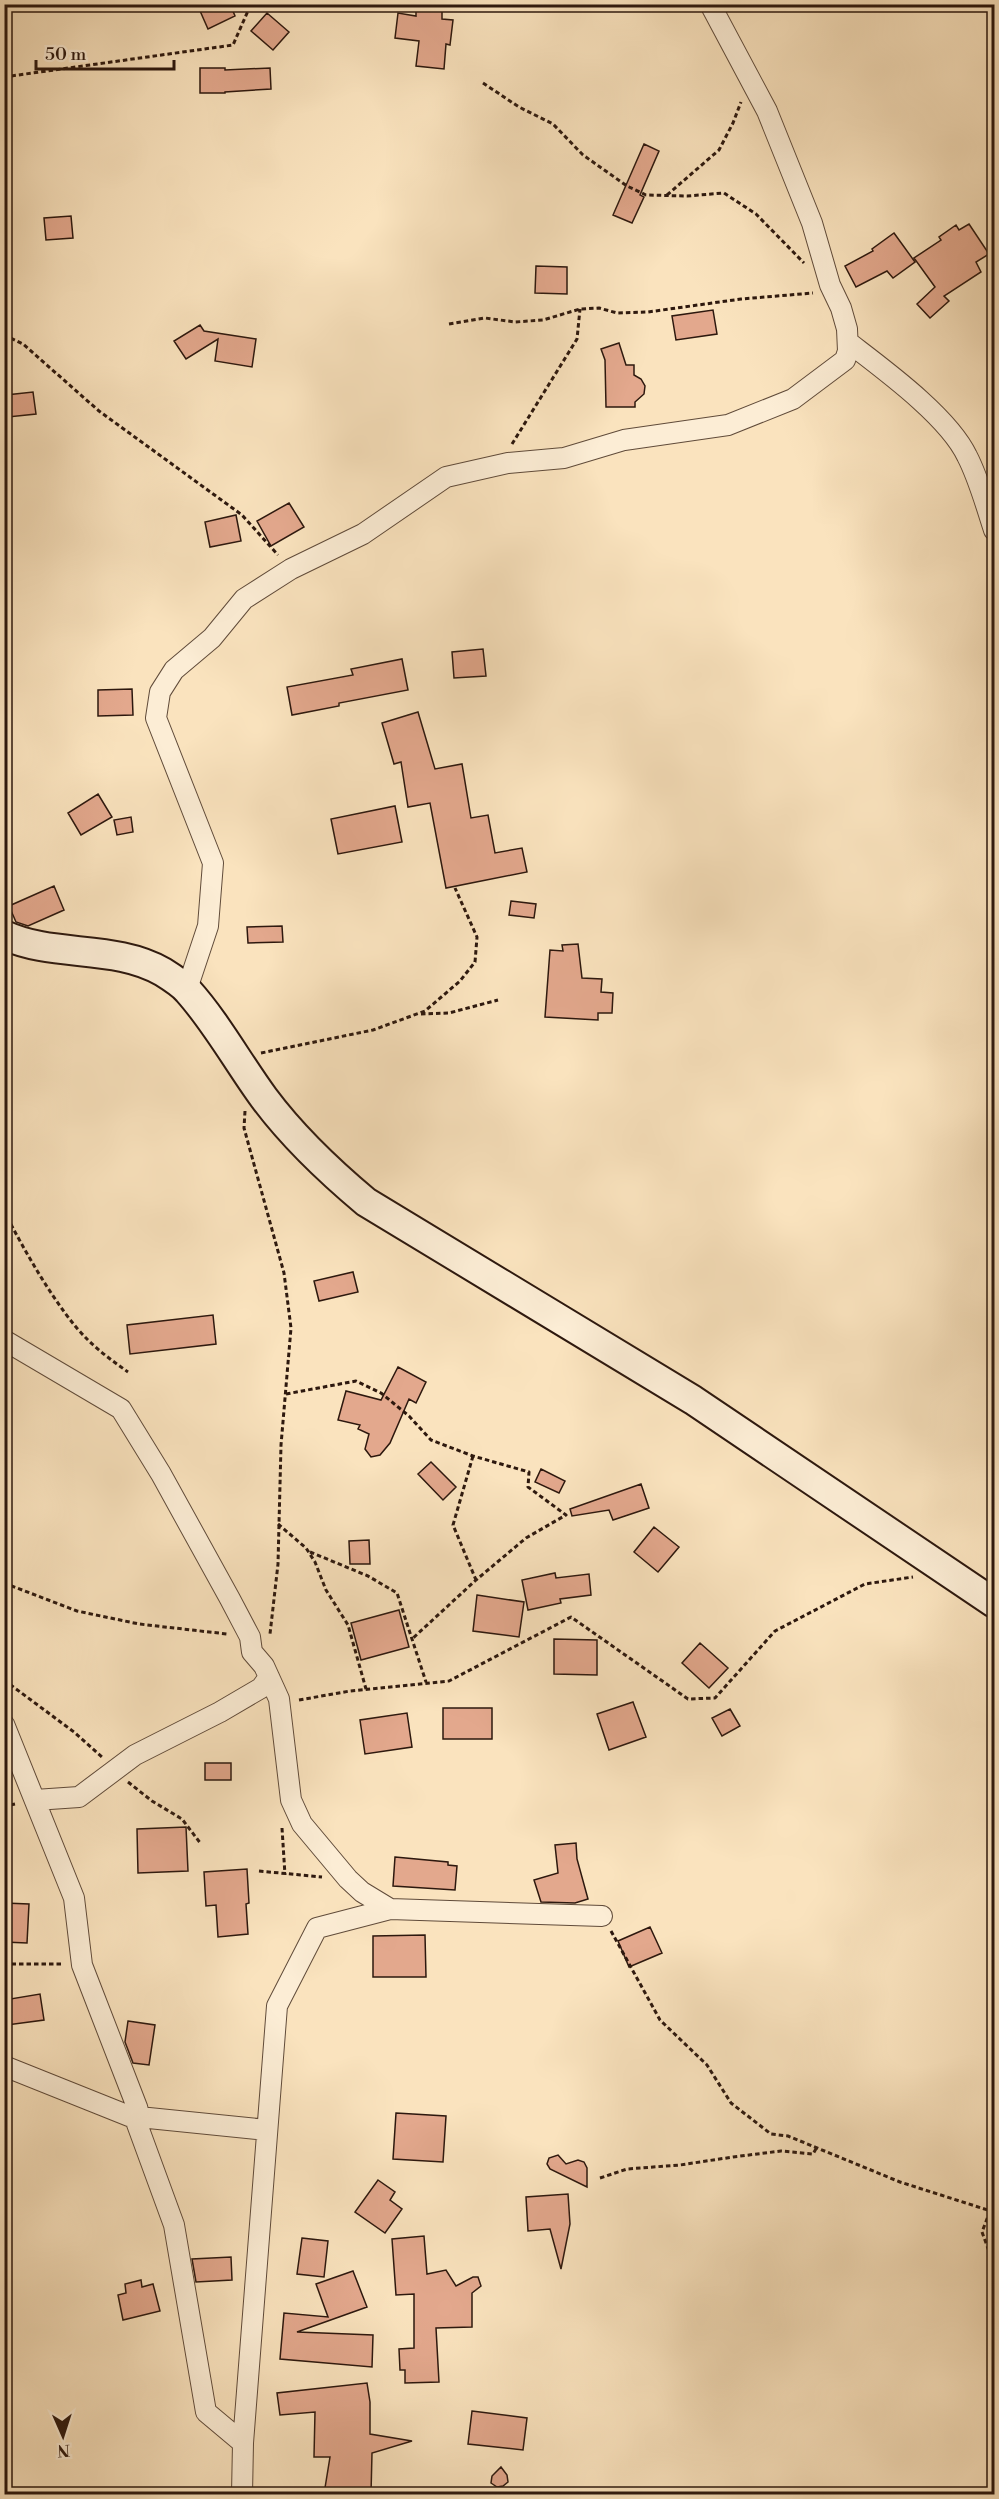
<svg xmlns="http://www.w3.org/2000/svg" width="999" height="2499" font-family="'Libre Bodoni',serif">
<rect width="100%" height="100%" fill="#fae3be"/>
<filter id="stains"><feTurbulence type="fractalNoise" baseFrequency=".00333" numOctaves="4"/><feColorMatrix values="0 0 0 0 .2 0 0 0 0 .09 0 0 0 0 .02 0 0 0 .5 -.17"/></filter>
<radialGradient id="worn" r=".72"><stop offset=".6" stop-color="#630" stop-opacity="0"/><stop offset="1" stop-color="#630" stop-opacity=".3"/></radialGradient>
<!-- building -->
<path fill="#e3a88d" stroke="#2d180e" stroke-width="1.5" d="M197,4H230L235,16L208,29Z
M416,4H442V19L453,20L450,45L446,44L444,69L416,66L419,41L395,38L398,13L416,16Z
M267,13L289,32L273,50L251,31Z
M200,68H225V70L270,68L271,89L225,92V93H200Z
M644,144L659,151L640,195L644,197L632,223L613,215Z
M71,216L73,238L46,240L44,218Z
M969,224L989,254L976,262L981,272L944,296L949,301L930,318L917,304L935,287L914,258L941,240L939,237L956,225L959,230Z
M894,233L915,262L893,278L887,271L856,287L845,266L873,251L872,249Z
M536,266L567,267V294L535,293Z
M713,310L717,334L676,340L672,316Z
M200,325L204,331L256,339L252,367L215,361L218,339L186,359L174,341Z
M619,343L626,365H634V375L641,379L645,386L644,394L635,402V407H606L605,360L601,349Z
M33,392L36,414L8,417L6,395Z
M289,503L304,527L271,546L257,521Z
M236,515L241,541L210,547L205,522Z
M483,649L486,676L454,678L452,652Z
M402,659L408,690L339,703V706L292,715L287,687L353,675L351,669Z
M132,689L133,715L98,716V690Z
M418,712L435,769L462,764L471,818L488,815L495,853L522,848L527,872L446,888L430,803L408,807L401,762L394,764L382,723Z
M98,794L112,817L81,835L68,813Z
M395,806L402,842L338,854L331,819Z
M131,817L133,832L117,835L114,820Z
M54,886L64,910L28,926L16,922L9,906Z
M511,901L536,904L534,918L509,915Z
M282,926L283,942L248,943L247,927Z
M578,944L582,978L602,979L601,992L613,993L612,1013H598V1020L545,1017L550,950L563,951L562,945Z
M353,1272L358,1292L319,1301L314,1281Z
M213,1315L216,1344L130,1354L127,1325Z
M398,1367L426,1382L416,1403L409,1399L390,1443L380,1455L371,1457L365,1449L369,1434L358,1429L360,1425L338,1420L346,1391L381,1400Z
M431,1462L456,1487L443,1500L418,1474Z
M541,1469L565,1481L559,1493L535,1482Z
M641,1484L649,1508L613,1520L609,1510L572,1516L570,1509Z
M654,1527L679,1547L658,1572L634,1552Z
M369,1540L370,1564H350L349,1541Z
M555,1573L556,1578L589,1574L591,1595L560,1599L561,1603L528,1610L522,1580Z
M477,1595L524,1602L519,1637L473,1631Z
M399,1610L409,1647L361,1660L351,1623Z
M554,1639L597,1640V1675L554,1674Z
M700,1643L728,1668L709,1688L682,1663Z
M633,1702L646,1737L609,1750L597,1714Z
M443,1708H492V1739H443Z
M730,1709L740,1726L722,1736L712,1718Z
M407,1713L412,1747L365,1754L360,1720Z
M205,1763H231V1780H205Z
M186,1827L188,1871L138,1873L137,1829Z
M576,1843L577,1859L588,1899L575,1903L541,1902L534,1880L558,1873L555,1845Z
M395,1857L448,1862V1865L457,1866L455,1890L393,1886Z
M247,1869L249,1903L246,1904L248,1934L218,1937L216,1905L206,1906L204,1872Z
M4,1903L29,1904L27,1943L4,1942Z
M650,1927L662,1953L629,1967L618,1941Z
M425,1935L426,1977H373V1936Z
M40,1994L44,2020L7,2025L4,2000Z
M128,2021L155,2025L149,2065L133,2063L125,2042Z
M396,2113L446,2116L443,2162L393,2159Z
M558,2155L566,2164L578,2160L584,2162L587,2168V2187L550,2169L547,2164L549,2158Z
M378,2180L395,2192L390,2200L402,2209L385,2233L355,2212Z
M568,2194L570,2224L561,2269L550,2229L528,2231L526,2197Z
M424,2236L427,2274L446,2270L456,2286L473,2277H478L481,2286L472,2293V2327L436,2328L439,2382L405,2383V2370H400L399,2349L414,2348V2294L396,2295L392,2239Z
M302,2238L328,2241L324,2277L297,2274Z
M231,2257L232,2280L196,2282L192,2259Z
M353,2271L367,2307L297,2332L373,2335L372,2367L280,2359L284,2313L328,2317L316,2284Z
M141,2280L142,2287L153,2284L160,2311L123,2320L118,2295L126,2293L125,2284Z
M367,2383L370,2402V2434L412,2441L372,2453L371,2494H324L330,2457H314L315,2412L280,2415L277,2393Z
M472,2411L527,2418L523,2450L468,2444Z
M501,2467L507,2475L508,2482L503,2486L497,2487L491,2483L492,2476Z"/>
<g fill="none" stroke-linecap="round" stroke-linejoin="round">
<!-- street casing -->
<g stroke="#604b3a" stroke-width="22">
<path id="street" d="M848,342C883,369 948,416 967,456C979,479 986,506 994,530
M187,989L208,926L213,863L156,718L160,692L174,670L212,638L244,599L291,569L363,534L446,477L508,463L564,458L624,440L728,425L793,399L845,360L848,351L847,329L841,308L830,285L812,223L767,111L710,4
M4,1340L121,1409L161,1474L230,1599L250,1637L252,1652L264,1666L279,1699L291,1800L302,1824L348,1879L362,1892L390,1909
M4,1724L74,1898L82,1965L137,2107L140,2118L137,2124L174,2225L206,2412L243,2443
M35,1800L79,1797L135,1755L220,1712L261,1688L269,1677
M4,2066L129,2116L267,2130
M242,2494L243,2443L277,2006L317,1928L390,1909L602,1916"/>
</g>
<!-- secondary casing -->
<g stroke="#2d180e" stroke-width="32">
<path id="secondary" d="M4,935C53,958 115,944 163,972C171,977 182,984 188,991C216,1022 239,1064 264,1098C293,1137 329,1171 366,1202L693,1400L994,1603"/>
</g>
<!-- path -->
<path stroke="#2d180e" stroke-width="3" stroke-dasharray="4.5 3" stroke-linecap="butt" d="M4,77L233,45L251,4
M483,83L519,107L553,124L583,155L627,186L646,195L687,196L724,193L756,214L804,263
M4,166L11,178
M667,195L719,150L733,123L741,102
M449,324L485,318L515,322L543,320L580,309L599,308L617,313L648,312L741,299L813,293
M4,335L23,344L99,411L242,515L278,555
M512,444L577,339L580,309
M421,1014L449,1013L498,1000
M261,1053L373,1030L425,1011L460,981L475,962L477,937L455,888
M245,1111L244,1128L284,1273L291,1328L281,1445L278,1564L270,1634
M4,1211C23,1248 58,1311 88,1340C100,1352 114,1362 128,1372
M286,1394L356,1381L381,1393L409,1416L431,1440L473,1456L529,1472L528,1487L566,1515L526,1538L476,1580L412,1639
M473,1456L453,1525L476,1580
M278,1524L306,1548L315,1562L326,1590L348,1625L366,1689
M310,1552L368,1576L397,1593L426,1682
M4,1583L77,1611L139,1624L227,1634
M4,1680L74,1732L102,1757
M299,1700L350,1691L449,1681L571,1617L688,1699L715,1698L775,1631L865,1584L913,1577
M128,1782L152,1801L182,1819L201,1844
M4,1806L15,1804
M282,1828L285,1875
M259,1871L322,1877
M611,1931L660,2020L707,2065L731,2103L771,2134L788,2136L900,2182L994,2212
M4,1964H63
M600,2178L627,2169L680,2165L733,2157L781,2151L813,2154L817,2147
M990,2211L982,2232L994,2265"/>
<!-- street -->
<use href="#street" stroke="#fcedd5" stroke-width="20"/>
<!-- secondary -->
<use href="#secondary" stroke="#fcedd5" stroke-width="28"/>
</g>
<!-- margin -->
<rect width="999" height="2499" fill="none" stroke="#fae3be" stroke-width="24"/>
<rect x="6" y="6" width="987" height="2487" fill="none" stroke="#2d180e" stroke-width="3"/>
<rect x="12" y="12" width="975" height="2475" fill="none" stroke="#2d180e" stroke-width="1.5"/>
<!-- north arrow -->
<g transform="translate(63 2436) rotate(177)" stroke="#fcedd5" stroke-width="4.5" paint-order="stroke">
<path d="M0-4.5L10 22L0 15L-10 22Z" fill="#2d180e"/>
<text y="-9" font-size="16" font-weight="bold" text-anchor="middle" fill="#2d180e">N</text>
</g>
<!-- scale -->
<path d="M36 60v9h138v-9" fill="none" stroke="#2d180e" stroke-width="3"/>
<text x="45" y="60" font-size="18" fill="#2d180e" stroke="#fcedd5" stroke-width="4.5" paint-order="stroke">50 m</text>
<rect width="100%" height="100%" filter="url(#stains)"/>
<rect width="100%" height="100%" fill="url(#worn)"/>
</svg>
